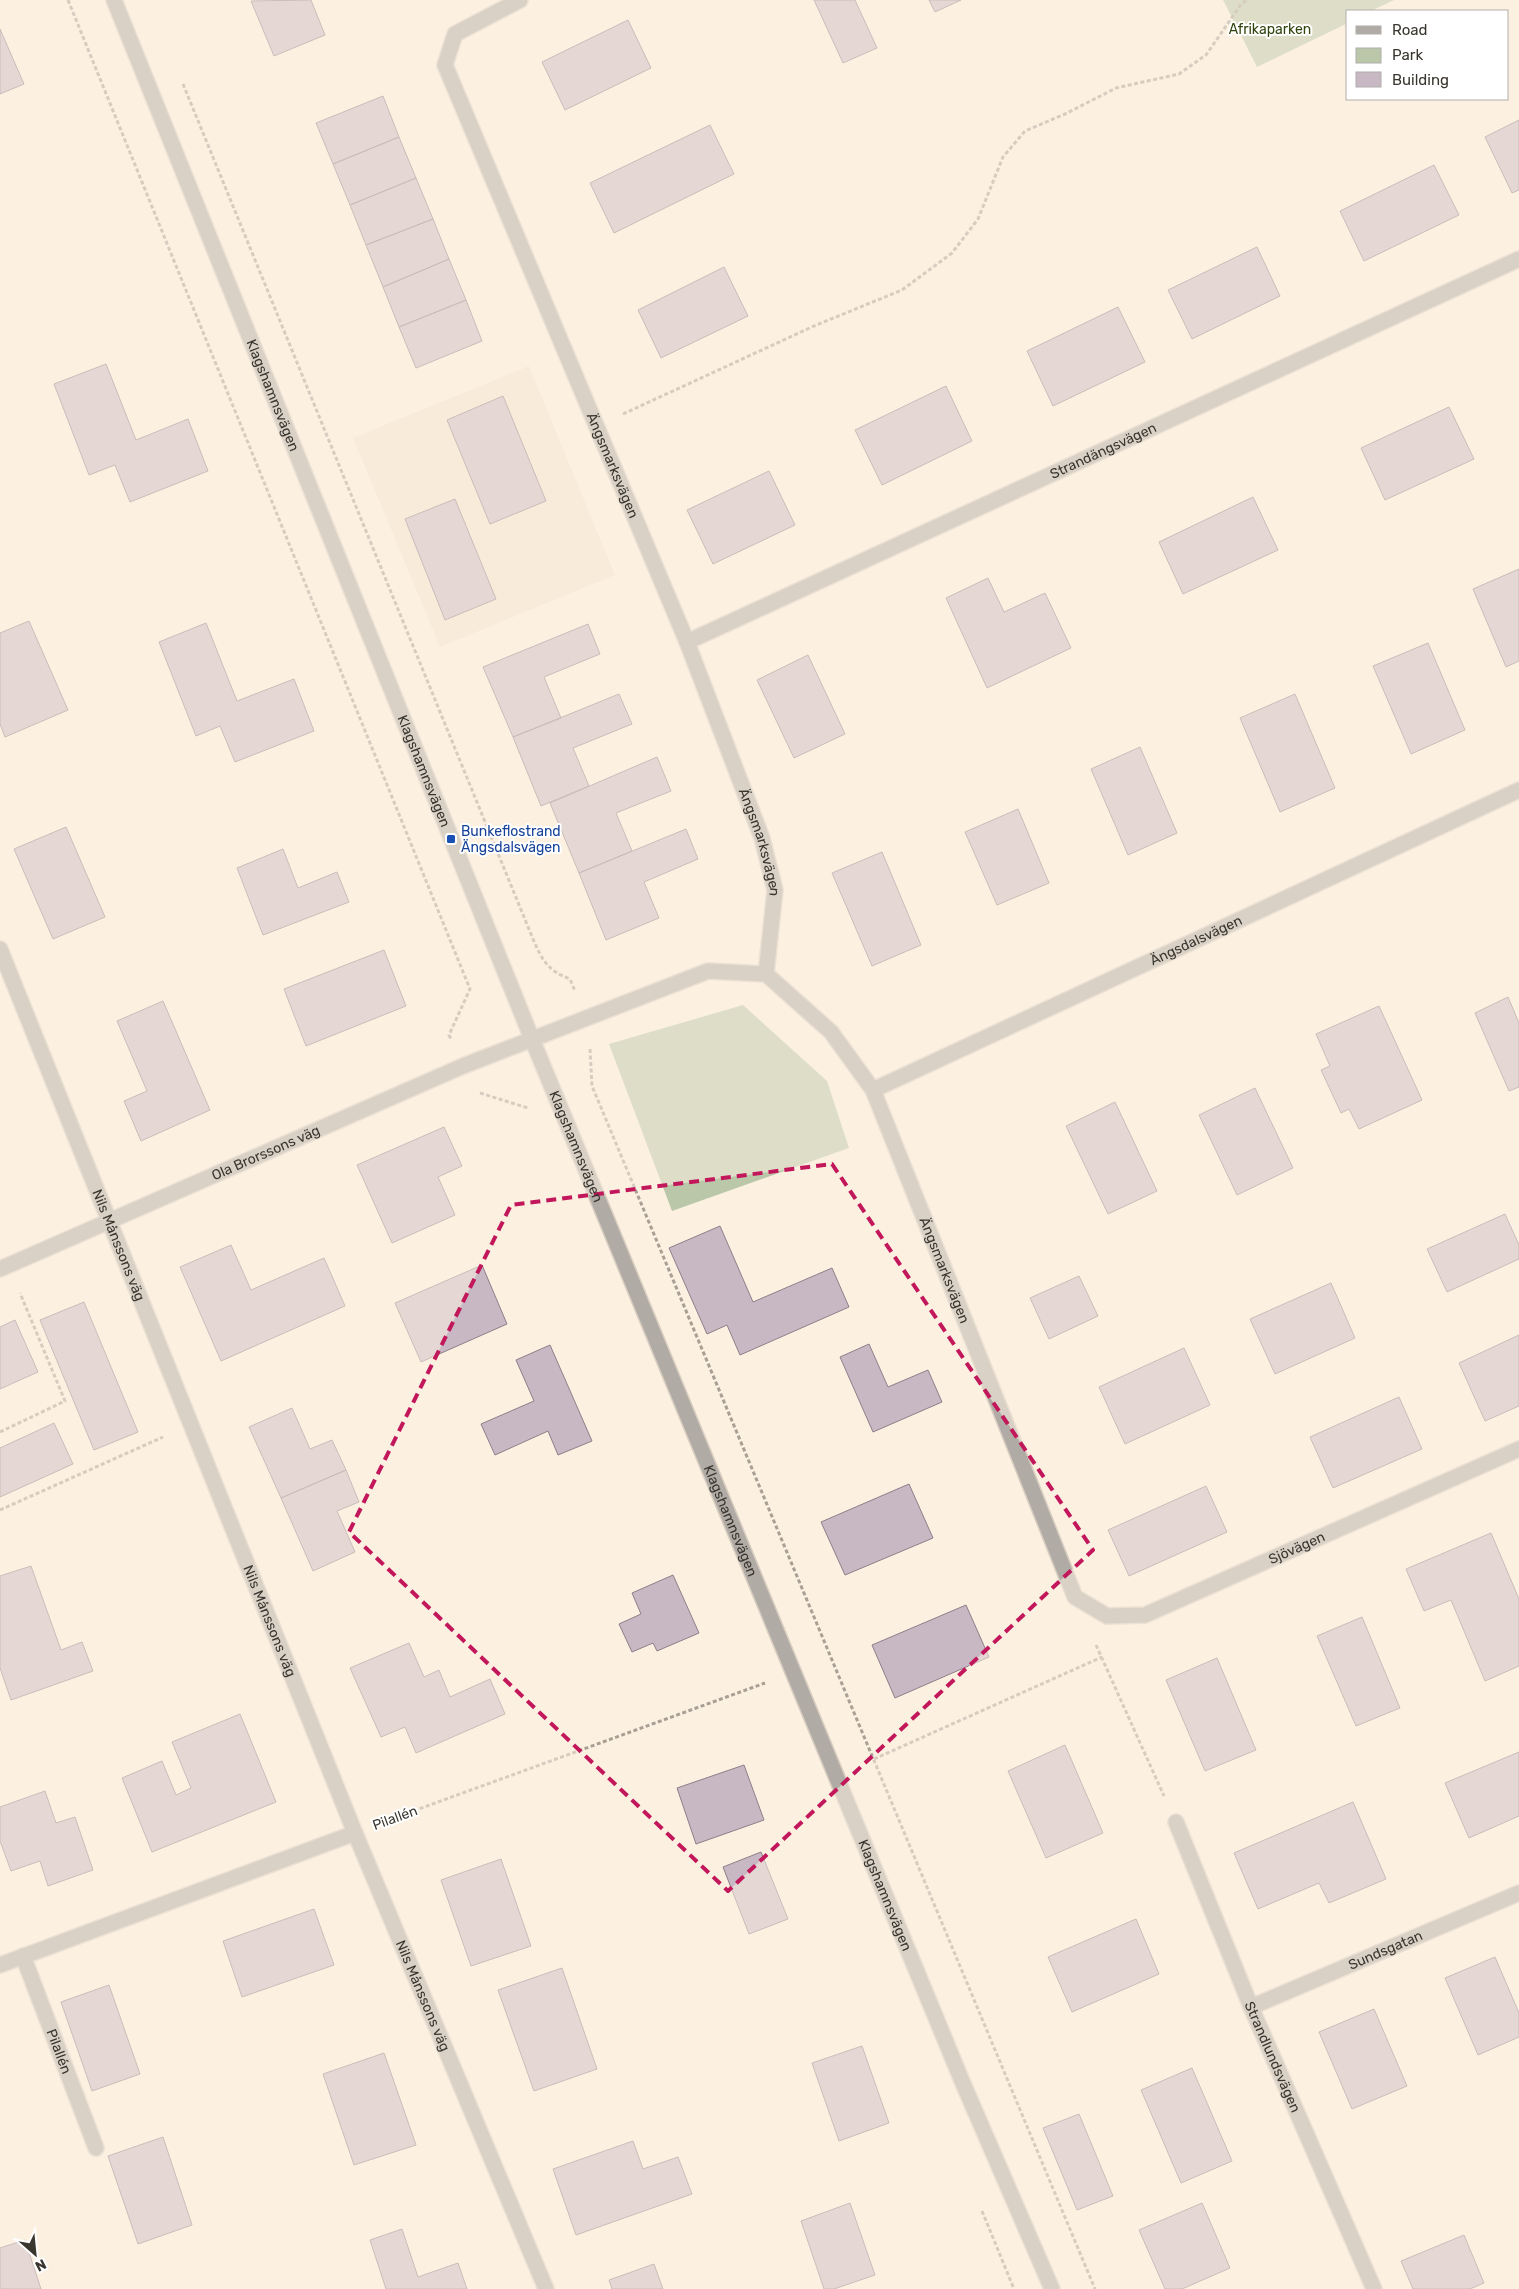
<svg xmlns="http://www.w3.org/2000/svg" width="1519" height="2289" font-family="Rubik,sans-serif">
<rect width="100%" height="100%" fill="#fcf0e1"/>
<!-- built -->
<path fill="#f4e4cf" d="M529,366L615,575L440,647L353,438Z"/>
<!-- green -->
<path fill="#bac8a9" d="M1223,0H1394L1371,11H1348V23L1257,67Z
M743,1005L827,1081L849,1148L672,1211L609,1044Z"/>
<!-- building -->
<path fill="#c8b8c3" stroke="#8d7e89" d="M311,0L325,35L274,56L251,1Z
M814,0H855L877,48L843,63Z
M929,0H961L935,12Z
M628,20L651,68L565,110L542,62Z
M0,29L24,84L0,94Z
M383,96L399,137L333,164L316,123Z
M1519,120V190L1512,193L1485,137Z
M710,125L734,174L614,233L590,183Z
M399,137L416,178L350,205L333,164Z
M1434,165L1459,215L1364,261L1340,211Z
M416,178L433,219L366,245L350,205Z
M433,219L449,259L383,287L366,245Z
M1257,247L1280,296L1192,339L1168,290Z
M449,259L466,300L399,327L383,287Z
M724,267L748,316L661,358L638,310Z
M466,300L482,341L416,368L399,327Z
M1118,307L1145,362L1053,406L1027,351Z
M106,364L136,440L188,419L208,471L130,502L115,465L89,475L54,384Z
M946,386L972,441L882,485L855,430Z
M503,396L546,501L490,524L447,420Z
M1449,407L1474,459L1385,500L1361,448Z
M769,471L795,525L713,564L687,510Z
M1253,497L1278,550L1183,594L1159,542Z
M455,499L496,599L445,620L405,519Z
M1519,569V661L1506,667L1473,589Z
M988,578L1004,612L1045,593L1071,648L987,688L946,598Z
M29,621L68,710L5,737L0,724V633Z
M206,623L237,701L294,679L314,731L235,762L220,726L196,736L159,642Z
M588,624L600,654L544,677L561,718L513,737L483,667Z
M1428,643L1465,730L1411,754L1373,666Z
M808,655L845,734L794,758L757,680Z
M619,694L632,724L573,748L589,786L541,806L513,737Z
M1295,694L1335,788L1280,812L1240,718Z
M1140,747L1177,833L1128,855L1091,769Z
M657,757L671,791L616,813L632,851L579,873L550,803Z
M1018,809L1049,883L997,905L965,832Z
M66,827L105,917L53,939L14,849Z
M686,829L698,859L644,882L659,918L606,940L579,873Z
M283,849L298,888L337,872L349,902L263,935L237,868Z
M882,852L921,945L872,966L832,873Z
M384,950L406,1006L306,1046L284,989Z
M1508,997L1519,1023V1087L1509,1091L1475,1013Z
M163,1001L210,1110L141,1141L124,1101L147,1091L117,1021Z
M1379,1006L1422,1100L1359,1129L1349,1109L1341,1113L1321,1070L1330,1066L1316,1034Z
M1255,1088L1293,1168L1237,1195L1199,1115Z
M1115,1102L1157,1191L1108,1214L1066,1126Z
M444,1127L462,1166L438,1177L455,1215L392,1243L357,1165Z
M1505,1214L1519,1245V1259L1447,1292L1427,1249Z
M720,1226L753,1302L832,1268L849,1307L740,1355L727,1325L707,1334L669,1248Z
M231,1245L251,1290L324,1258L345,1306L221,1361L180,1267Z
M482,1265L507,1324L421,1362L395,1303Z
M1079,1276L1098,1316L1049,1339L1030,1298Z
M1331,1283L1355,1338L1275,1374L1250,1319Z
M84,1302L138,1432L94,1450L40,1320Z
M15,1320L38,1372L0,1389V1327Z
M1519,1335V1406L1485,1421L1459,1363Z
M869,1344L888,1387L928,1370L942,1402L873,1432L840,1357Z
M550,1345L592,1441L558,1455L548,1431L495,1455L481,1424L534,1401L516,1360Z
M1184,1348L1210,1405L1125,1444L1099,1387Z
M1399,1397L1422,1449L1333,1488L1310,1437Z
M292,1408L310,1449L332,1440L346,1470L281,1498L249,1427Z
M54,1423L73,1464L0,1497V1448Z
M346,1470L359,1502L337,1511L355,1552L313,1571L281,1498Z
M909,1484L933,1538L845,1575L821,1522Z
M1206,1486L1227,1532L1129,1576L1108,1530Z
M1491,1533L1519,1599V1666L1485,1681L1451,1600L1424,1611L1406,1569Z
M31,1566L61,1650L82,1642L93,1671L11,1700L0,1668V1576Z
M673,1575L699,1633L657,1651L653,1643L632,1652L619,1624L641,1614L632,1593Z
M966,1605L989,1657L895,1698L872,1645Z
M1362,1617L1400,1708L1356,1726L1317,1636Z
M409,1643L424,1677L439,1670L450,1697L490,1679L505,1714L416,1753L405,1727L381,1737L350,1668Z
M1217,1658L1256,1750L1205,1771L1166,1680Z
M240,1714L276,1802L152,1852L122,1778L162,1761L176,1795L191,1788L172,1742Z
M1065,1745L1103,1833L1046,1858L1008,1771Z
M1519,1752V1816L1469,1838L1445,1783Z
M744,1765L764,1820L696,1844L677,1788Z
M45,1791L56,1823L75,1817L93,1870L48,1886L40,1861L11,1871L0,1841V1807Z
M1353,1802L1386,1879L1329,1903L1319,1883L1258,1909L1234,1853Z
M761,1852L788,1919L749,1934L723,1867Z
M501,1859L531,1946L471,1966L441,1880Z
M314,1909L334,1965L242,1997L223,1941Z
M1136,1919L1159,1974L1072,2012L1048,1957Z
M1495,1957L1519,2013V2037L1478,2055L1445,1978Z
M562,1968L597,2069L534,2091L498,1990Z
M109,1985L140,2074L92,2091L61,2002Z
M1374,2009L1407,2086L1352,2109L1319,2032Z
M862,2046L889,2123L839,2141L812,2063Z
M384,2053L416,2145L354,2165L323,2074Z
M1192,2068L1232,2161L1181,2183L1141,2090Z
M1079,2114L1113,2196L1077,2210L1043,2128Z
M163,2137L192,2225L138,2244L108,2156Z
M633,2141L643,2169L678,2157L692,2194L576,2235L553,2169Z
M850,2203L875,2275L834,2289H824L801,2221Z
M1202,2203L1230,2268L1182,2289H1165L1139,2230Z
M402,2229L418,2277L458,2263L467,2289H386L370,2240Z
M1464,2235L1484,2283L1470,2289H1413L1401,2261Z
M25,2240L41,2289H0V2248Z
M654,2264L663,2289H612L609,2280Z"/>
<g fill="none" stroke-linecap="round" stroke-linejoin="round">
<!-- minor casing -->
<g stroke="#d9cec1" stroke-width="18">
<g id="minor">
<path id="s1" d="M114,0L532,1039L962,2081L1052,2289"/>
<path id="s2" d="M520,0L455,34L445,65L687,642L762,838L775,890L766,974"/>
<path id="s3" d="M687,642L1519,259"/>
<path id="s4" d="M0,949L355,1833L546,2289"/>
<path id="s5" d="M873,1090L1519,790"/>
<path id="s6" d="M0,1269L463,1066L708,971L766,974L831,1032L873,1090L1075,1597L1107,1616L1145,1615L1519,1449"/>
<path id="s7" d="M1176,1822L1251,2007L1374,2289"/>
<path id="s8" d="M23,1956L96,2148"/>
<path d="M0,1965L355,1833"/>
<path id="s9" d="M1251,2007L1519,1893"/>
</g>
</g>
<!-- path -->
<path stroke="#a8a095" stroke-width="3" stroke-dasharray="4 2.5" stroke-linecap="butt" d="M68,0L470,989L449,1035L451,1039
M183,84L533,939C542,960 548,971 570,979L575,991
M623,414L814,326L902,290L952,253L978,219L1003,157L1025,131L1065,114L1116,88L1179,74L1206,55L1242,3L1248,0
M590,1049L592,1086L1095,2289
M480,1093L528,1108
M0,1432L65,1401L20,1293
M0,1510L163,1437
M1096,1645L1164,1796
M874,1759L1102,1657
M383,1822L765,1683
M982,2211L1014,2289"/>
<!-- minor -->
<use href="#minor" stroke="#b0aca5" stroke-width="15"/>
</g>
<!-- marked area -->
<path d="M0 0H1519V2289H0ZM832,1164L1093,1550L728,1891L349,1532L511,1205Z" fill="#fcf0e1" fill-opacity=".55" fill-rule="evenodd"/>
<path fill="none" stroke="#c2185b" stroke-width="4" stroke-dasharray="10 6" stroke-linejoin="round" d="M832,1164L1093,1550L728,1891L349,1532L511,1205Z"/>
<!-- markers -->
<rect fill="#1a4fb4" stroke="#fff" stroke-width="2" x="446" y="834" width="10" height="10" rx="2.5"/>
<g text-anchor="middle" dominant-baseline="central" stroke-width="4" stroke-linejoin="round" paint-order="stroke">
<!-- park labels -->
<g font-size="14" fill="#32450e" stroke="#fff">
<text x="1270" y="29">Afrikaparken</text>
</g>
<!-- street labels -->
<g font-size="14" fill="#39352f" stroke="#fff">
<text stroke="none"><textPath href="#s1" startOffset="426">Klagshamnsvägen</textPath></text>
<text stroke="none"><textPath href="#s3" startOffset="458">Strandängsvägen</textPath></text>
<text stroke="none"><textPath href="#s2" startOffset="540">Ängsmarksvägen</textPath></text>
<text stroke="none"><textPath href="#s1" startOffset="831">Klagshamnsvägen</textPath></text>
<text stroke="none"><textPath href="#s2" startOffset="945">Ängsmarksvägen</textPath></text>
<text stroke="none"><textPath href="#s5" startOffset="356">Ängsdalsvägen</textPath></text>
<text stroke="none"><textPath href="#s1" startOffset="1236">Klagshamnsvägen</textPath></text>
<text stroke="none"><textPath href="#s6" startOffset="290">Ola Brorssons väg</textPath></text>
<text stroke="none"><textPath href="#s4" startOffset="319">Nils Månssons väg</textPath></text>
<text stroke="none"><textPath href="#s6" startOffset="1179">Ängsmarksvägen</textPath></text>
<text stroke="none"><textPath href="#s1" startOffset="1641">Klagshamnsvägen</textPath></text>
<text stroke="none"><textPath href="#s6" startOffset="1772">Sjövägen</textPath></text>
<text stroke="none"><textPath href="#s4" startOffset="724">Nils Månssons väg</textPath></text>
<text transform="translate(395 1818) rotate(-20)">Pilallén</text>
<text stroke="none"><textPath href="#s1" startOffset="2046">Klagshamnsvägen</textPath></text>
<text stroke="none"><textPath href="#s9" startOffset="146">Sundsgatan</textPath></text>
<text stroke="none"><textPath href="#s4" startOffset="1129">Nils Månssons väg</textPath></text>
<text stroke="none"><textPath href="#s8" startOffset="102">Pilallén</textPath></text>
<text stroke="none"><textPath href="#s7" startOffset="254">Strandlundsvägen</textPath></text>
</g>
<!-- transit labels -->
<g font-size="14" fill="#164399" stroke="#fff" text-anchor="start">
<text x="461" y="831">Bunkeflostrand<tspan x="461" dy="16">Ängsdalsvägen</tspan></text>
</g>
</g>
<!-- legend -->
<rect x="1346" y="10" width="162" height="90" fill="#ffffff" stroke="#b0aeac"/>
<rect x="1356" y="26" width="25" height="8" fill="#b0aca5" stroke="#b0aeac"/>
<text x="1392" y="35" font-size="15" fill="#39352f">Road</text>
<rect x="1356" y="48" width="25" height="15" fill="#bac8a9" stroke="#b0aeac"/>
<text x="1392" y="60" font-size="15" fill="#39352f">Park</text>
<rect x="1356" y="72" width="25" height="15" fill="#c8b8c3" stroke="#b0aeac"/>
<text x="1392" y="85" font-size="15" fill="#39352f">Building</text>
<!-- north arrow -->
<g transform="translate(35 2254) rotate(153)" stroke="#ffffff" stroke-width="4" paint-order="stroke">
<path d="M0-4L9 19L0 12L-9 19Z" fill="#39352f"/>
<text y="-8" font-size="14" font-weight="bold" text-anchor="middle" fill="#39352f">N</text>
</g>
</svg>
